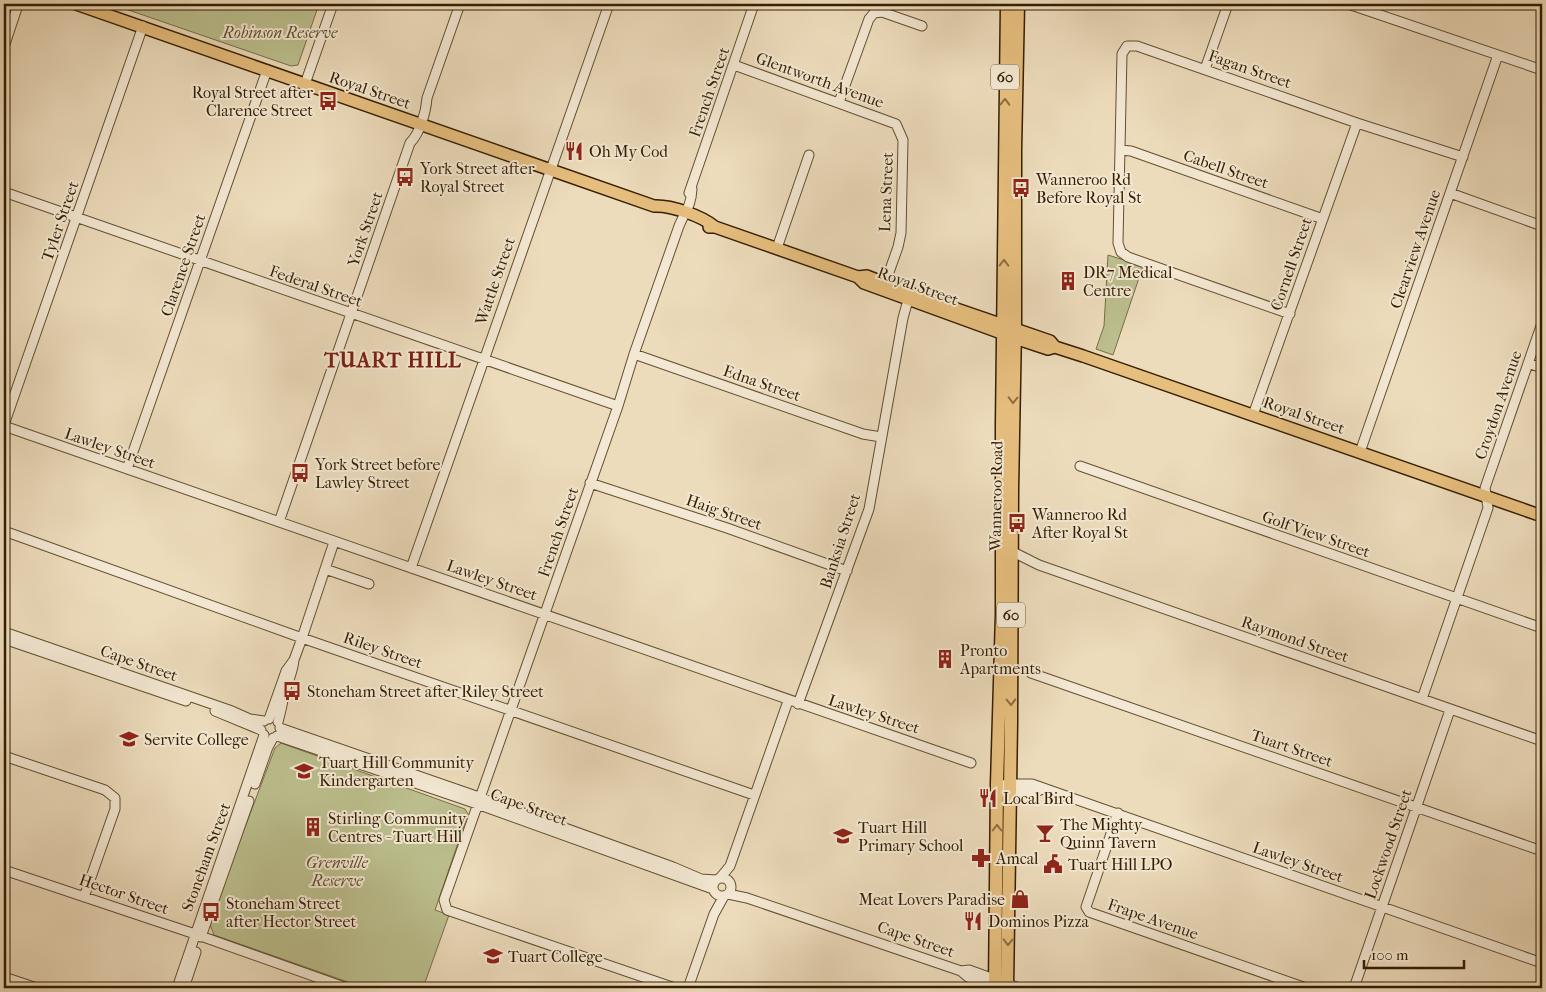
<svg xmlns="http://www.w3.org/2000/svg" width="1546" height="992" font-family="'IM FELL French Canon',serif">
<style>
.green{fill:#bcbf8e;stroke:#786e47}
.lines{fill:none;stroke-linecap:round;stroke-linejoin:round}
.minor-casing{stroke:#634e2f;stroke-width:11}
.major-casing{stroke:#351e00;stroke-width:14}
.highway-casing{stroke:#351e00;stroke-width:15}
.minor{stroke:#f3e8d3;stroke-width:9}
.major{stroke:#e6be7e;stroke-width:11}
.highway{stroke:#e6be7e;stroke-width:12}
.oneway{stroke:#8e6e3f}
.labels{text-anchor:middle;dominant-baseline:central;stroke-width:4;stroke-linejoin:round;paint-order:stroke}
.shield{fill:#f3e8d3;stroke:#6e5b3f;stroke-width:1}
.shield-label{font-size:15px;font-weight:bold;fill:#351e00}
.park-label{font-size:16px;font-style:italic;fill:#5e4e2b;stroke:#f3e8d3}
.street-label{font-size:16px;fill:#351e00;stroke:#f3e8d3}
.poi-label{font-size:16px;fill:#351e00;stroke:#f3e8d3;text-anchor:start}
.district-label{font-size:21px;font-weight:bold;letter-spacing:1px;fill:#7a1f14;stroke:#f3e8d3}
</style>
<rect width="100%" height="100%" fill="#eddcbc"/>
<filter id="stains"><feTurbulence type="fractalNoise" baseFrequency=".004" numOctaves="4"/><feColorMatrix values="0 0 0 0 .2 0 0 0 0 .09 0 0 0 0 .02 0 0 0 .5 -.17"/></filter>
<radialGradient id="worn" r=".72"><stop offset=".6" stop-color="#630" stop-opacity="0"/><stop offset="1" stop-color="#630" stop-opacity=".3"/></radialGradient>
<path class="green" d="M111,4H319L298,65L291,66Z
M1108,255L1143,266L1113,355L1096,349L1104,326Z
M281,743L465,809L468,814L435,910L449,915L423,988H365L214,935L209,922L275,748Z"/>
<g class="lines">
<g class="minor-casing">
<path id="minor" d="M744,4L753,7
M1348,4L1542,70
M4,47L17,8L20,4
M734,65L896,124L903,140L901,233L898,247L883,289
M1205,69L1228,4
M305,84L333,4
M839,102L869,19L874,13L882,12L922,26
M1120,150L1131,151L1323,219
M4,192L618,406
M689,193L754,4
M1450,193L1542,226
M777,248L809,155
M1290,314L1128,257L1121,252L1118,243L1122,54L1127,46H1137L1357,123L1463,157
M634,354L863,434L881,437
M1528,363L1542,368
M1253,415L1357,123
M4,425L143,26
M4,426L971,763
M1360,452L1498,55
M1080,466L1542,628
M127,469L267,70
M590,483L727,528L847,571
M279,522L410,143C420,133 426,112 427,98L460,4
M4,531L302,638L754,795
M1011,551L1039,565L1542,741
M411,568L609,4
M325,569L369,584
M4,632L232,711L250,719L264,721
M4,639L186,701
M1031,673L1542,851
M1422,699L1488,508L1485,488L1542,323
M798,704L869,509L903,318L910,293
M215,711L261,730
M269,719L286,671L294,660L302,638L334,542
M278,722C281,711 283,701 285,691C289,680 293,671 294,660
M280,728L479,797L673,867L701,879L716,880
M277,736L477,804L713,889
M4,756L105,790L115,798V809L84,897
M255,784L268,747L273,738
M1006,784H1032L1542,963
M997,792L1032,793L1043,789
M1118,813L1086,907L1089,912L1306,988
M4,870L195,934L347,988
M713 887a9 9 0 1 1 18 0a9 9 0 1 1-18 0Z
M720,878L730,866L788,701
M728,894L747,898L961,971L969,970L1019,988
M201,937L249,801
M961,971L968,977L997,988
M4,977L37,988
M177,988L264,735
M184,988L196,952
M675,988L447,910L444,900L618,406L634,354L679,226C685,211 691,207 692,189
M688,988L714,914L724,896
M1354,988L1450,710"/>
</g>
<g class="major-casing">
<path id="major" d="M76,4L654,206C671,205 702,216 715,227
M709,227H715L858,277L867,276L910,293L1050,341L1055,347
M858,277L864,283L1015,338L1048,349L1055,347L1083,356L1542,516"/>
</g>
<g class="highway-casing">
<path id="highway" d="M995,988L997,784L1002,614V425L1007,4
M1007,988L1011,723L1012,490L1015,328V150L1018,4"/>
</g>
<use href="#minor" class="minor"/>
<use href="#major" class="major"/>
<use href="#highway" class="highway"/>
</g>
<defs><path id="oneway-chevron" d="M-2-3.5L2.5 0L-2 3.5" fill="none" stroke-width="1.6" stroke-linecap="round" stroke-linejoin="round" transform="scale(1.25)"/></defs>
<g class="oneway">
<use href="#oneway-chevron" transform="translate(1005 102) rotate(-89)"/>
<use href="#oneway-chevron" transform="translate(1004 263) rotate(-89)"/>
<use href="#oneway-chevron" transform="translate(1013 400) rotate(91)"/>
<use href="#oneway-chevron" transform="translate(1011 702) rotate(89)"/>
<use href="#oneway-chevron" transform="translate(997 828) rotate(-90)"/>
<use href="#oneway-chevron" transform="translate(1008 942) rotate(91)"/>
</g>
<defs>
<g id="bus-bare" transform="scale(1.5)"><path d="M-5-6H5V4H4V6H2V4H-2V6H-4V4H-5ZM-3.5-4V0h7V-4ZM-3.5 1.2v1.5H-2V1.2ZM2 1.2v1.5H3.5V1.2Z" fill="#8f2418" stroke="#f3e8d3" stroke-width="2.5" paint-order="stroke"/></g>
<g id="restaurant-bare" transform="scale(1.5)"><path d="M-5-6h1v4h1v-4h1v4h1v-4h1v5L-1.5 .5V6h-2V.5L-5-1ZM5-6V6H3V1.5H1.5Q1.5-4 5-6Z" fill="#8f2418" stroke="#f3e8d3" stroke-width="2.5" paint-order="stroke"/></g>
<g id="building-bare" transform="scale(1.5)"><path d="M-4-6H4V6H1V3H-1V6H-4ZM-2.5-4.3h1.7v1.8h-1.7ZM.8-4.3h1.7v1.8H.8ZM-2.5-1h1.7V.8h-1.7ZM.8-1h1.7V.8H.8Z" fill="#8f2418" stroke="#f3e8d3" stroke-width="2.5" paint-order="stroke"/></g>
<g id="school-bare" transform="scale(1.5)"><path d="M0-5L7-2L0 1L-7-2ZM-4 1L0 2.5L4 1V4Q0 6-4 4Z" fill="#8f2418" stroke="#f3e8d3" stroke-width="2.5" paint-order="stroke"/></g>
<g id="bar-bare" transform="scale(1.5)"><path d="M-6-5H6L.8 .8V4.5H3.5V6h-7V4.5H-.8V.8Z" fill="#8f2418" stroke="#f3e8d3" stroke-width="2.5" paint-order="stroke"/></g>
<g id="pharmacy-bare" transform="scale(1.5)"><path d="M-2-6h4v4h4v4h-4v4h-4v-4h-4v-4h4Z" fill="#8f2418" stroke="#f3e8d3" stroke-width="2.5" paint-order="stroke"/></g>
<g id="civic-bare" transform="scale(1.5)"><path d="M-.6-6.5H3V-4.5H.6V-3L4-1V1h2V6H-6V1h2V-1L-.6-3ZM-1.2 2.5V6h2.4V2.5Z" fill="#8f2418" stroke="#f3e8d3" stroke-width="2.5" paint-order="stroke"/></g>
<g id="shop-bare" transform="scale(1.5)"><path d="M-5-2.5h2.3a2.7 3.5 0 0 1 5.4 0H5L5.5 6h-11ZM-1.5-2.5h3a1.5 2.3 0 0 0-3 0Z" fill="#8f2418" stroke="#f3e8d3" stroke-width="2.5" paint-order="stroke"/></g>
</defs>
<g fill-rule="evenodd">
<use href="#bus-bare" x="328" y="101"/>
<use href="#restaurant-bare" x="574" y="151"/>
<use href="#bus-bare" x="405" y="177"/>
<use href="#bus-bare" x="1021" y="188"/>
<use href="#building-bare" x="1068" y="281"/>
<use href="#bus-bare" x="300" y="473"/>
<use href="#bus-bare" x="1017" y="523"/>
<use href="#building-bare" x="945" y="659"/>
<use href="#bus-bare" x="292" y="691"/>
<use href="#school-bare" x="129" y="739"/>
<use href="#school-bare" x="304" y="771"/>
<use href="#restaurant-bare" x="988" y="798"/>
<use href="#building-bare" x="313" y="827"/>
<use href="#bar-bare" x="1045" y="833"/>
<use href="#school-bare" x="843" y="836"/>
<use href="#pharmacy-bare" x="981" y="858"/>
<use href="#civic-bare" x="1053" y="864"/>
<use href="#shop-bare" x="1020" y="899"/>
<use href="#bus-bare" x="211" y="912"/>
<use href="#restaurant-bare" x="973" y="921"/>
<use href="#school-bare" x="493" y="956"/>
</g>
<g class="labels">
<g class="shield">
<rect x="991" y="64.5" width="28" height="25" rx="4"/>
<rect x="997" y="602.5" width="28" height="25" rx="4"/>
</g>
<g class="shield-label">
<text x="1005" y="77">60</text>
<text x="1011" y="615">60</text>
</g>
<g class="park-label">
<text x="280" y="32">Robinson Reserve</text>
<text x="337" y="862">Grenville<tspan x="337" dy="18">Reserve</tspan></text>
</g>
<g class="street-label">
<text transform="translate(1250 69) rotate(19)">Fagan Street</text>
<text transform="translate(820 80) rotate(20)">Glentworth Avenue</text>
<text transform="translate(370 90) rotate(19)">Royal Street</text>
<text transform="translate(709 92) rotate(-71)">French Street</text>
<text transform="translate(1226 169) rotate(19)">Cabell Street</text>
<text transform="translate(886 192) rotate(-88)">Lena Street</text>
<text transform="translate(60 221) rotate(-71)">Tyler Street</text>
<text transform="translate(365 229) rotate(-71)">York Street</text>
<text transform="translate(1415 249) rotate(-71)">Clearview Avenue</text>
<text transform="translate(1291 264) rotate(-71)">Cornell Street</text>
<text transform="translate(183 265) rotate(-71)">Clarence Street</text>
<text transform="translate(495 281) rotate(-71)">Wattle Street</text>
<text transform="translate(316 286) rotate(19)">Federal Street</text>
<text transform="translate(918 286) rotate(20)">Royal Street</text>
<text transform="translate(762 383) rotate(19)">Edna Street</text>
<text transform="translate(1498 405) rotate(-71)">Croydon Avenue</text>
<text transform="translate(1304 415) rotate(19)">Royal Street</text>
<text transform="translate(110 448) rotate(19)">Lawley Street</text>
<text transform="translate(996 496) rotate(-89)">Wanneroo Road</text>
<text transform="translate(724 512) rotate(19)">Haig Street</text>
<text transform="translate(558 532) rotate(-71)">French Street</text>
<text transform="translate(1316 534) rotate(19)">Golf View Street</text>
<text transform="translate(840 541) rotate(-72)">Banksia Street</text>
<text transform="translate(492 580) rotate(19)">Lawley Street</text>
<text transform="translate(1295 639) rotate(19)">Raymond Street</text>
<text transform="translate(383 650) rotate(19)">Riley Street</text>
<text transform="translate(139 663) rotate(19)">Cape Street</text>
<text transform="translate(874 714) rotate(18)">Lawley Street</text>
<text transform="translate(1292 748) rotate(19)">Tuart Street</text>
<text transform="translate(529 807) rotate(20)">Cape Street</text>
<text transform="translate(1388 844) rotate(-71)">Lockwood Street</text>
<text transform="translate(206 857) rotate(-70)">Stoneham Street</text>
<text transform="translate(1298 862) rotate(19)">Lawley Street</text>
<text transform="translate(124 894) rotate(19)">Hector Street</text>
<text transform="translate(1153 919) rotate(19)">Frape Avenue</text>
<text transform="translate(916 939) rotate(19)">Cape Street</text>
</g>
<g class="poi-label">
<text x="313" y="92" text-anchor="end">Royal Street after<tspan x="313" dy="18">Clarence Street</tspan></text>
<text x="589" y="151">Oh My Cod</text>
<text x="420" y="168">York Street after<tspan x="420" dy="18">Royal Street</tspan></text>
<text x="1036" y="179">Wanneroo Rd<tspan x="1036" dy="18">Before Royal St</tspan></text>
<text x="1083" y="272">DR7 Medical<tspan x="1083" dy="18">Centre</tspan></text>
<text x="315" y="464">York Street before<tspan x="315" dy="18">Lawley Street</tspan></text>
<text x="1032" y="514">Wanneroo Rd<tspan x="1032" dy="18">After Royal St</tspan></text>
<text x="960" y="650">Pronto<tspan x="960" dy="18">Apartments</tspan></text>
<text x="307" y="691">Stoneham Street after Riley Street</text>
<text x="144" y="739">Servite College</text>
<text x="319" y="762">Tuart Hill Community<tspan x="319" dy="18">Kindergarten</tspan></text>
<text x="1003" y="798">Local Bird</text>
<text x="328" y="818">Stirling Community<tspan x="328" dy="18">Centres - Tuart Hill</tspan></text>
<text x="1060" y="824">The Mighty<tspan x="1060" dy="18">Quinn Tavern</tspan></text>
<text x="858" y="827">Tuart Hill<tspan x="858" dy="18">Primary School</tspan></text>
<text x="996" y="858">Amcal</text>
<text x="1068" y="864">Tuart Hill LPO</text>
<text x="1005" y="899" text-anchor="end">Meat Lovers Paradise</text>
<text x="226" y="903">Stoneham Street<tspan x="226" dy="18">after Hector Street</tspan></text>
<text x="988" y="921">Dominos Pizza</text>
<text x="508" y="956">Tuart College</text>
</g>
<g class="district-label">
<text x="393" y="360">TUART HILL</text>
</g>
</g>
<rect width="1546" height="992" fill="none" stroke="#eddcbc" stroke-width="20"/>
<rect x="5" y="5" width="1536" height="982" fill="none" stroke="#351e00" stroke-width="2.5"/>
<rect x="10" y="10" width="1526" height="972" fill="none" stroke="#351e00"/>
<path d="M1364 960v8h100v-8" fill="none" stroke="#351e00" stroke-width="2.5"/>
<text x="1371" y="960" font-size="15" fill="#351e00" stroke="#f3e8d3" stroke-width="4" paint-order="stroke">100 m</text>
<rect width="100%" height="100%" filter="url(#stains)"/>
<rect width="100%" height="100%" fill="url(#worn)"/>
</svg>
